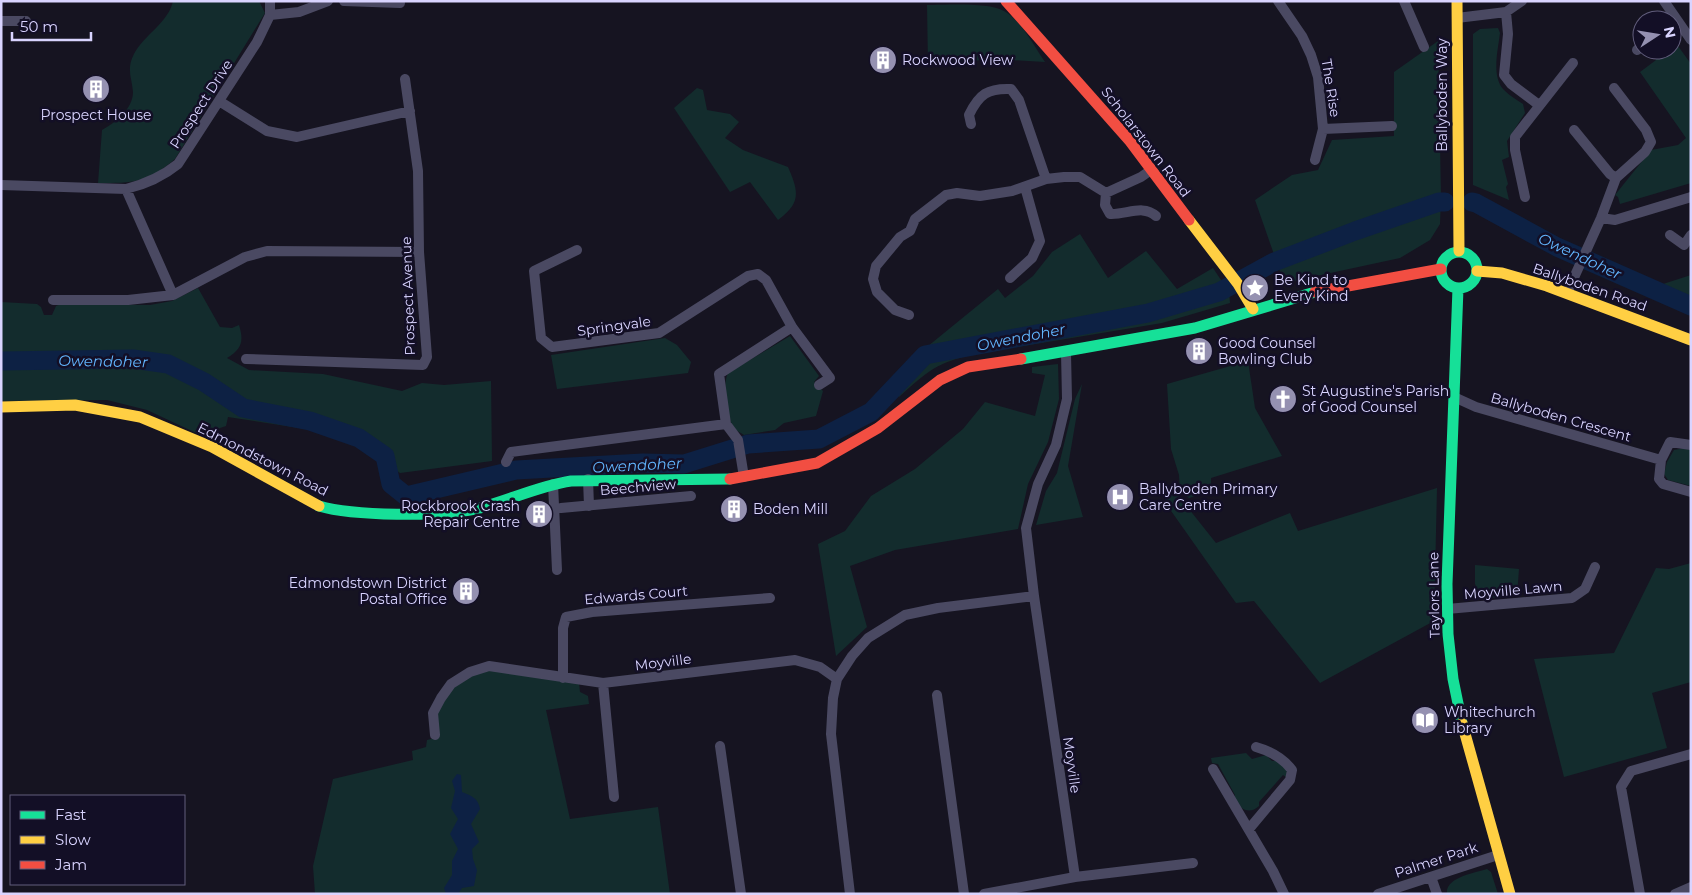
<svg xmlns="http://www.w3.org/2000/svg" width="1692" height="895" font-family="Montserrat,sans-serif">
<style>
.green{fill:#132c2d}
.water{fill:#0d2144}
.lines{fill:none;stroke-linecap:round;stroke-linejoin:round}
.river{stroke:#0d2144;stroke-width:19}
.street{stroke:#4a4962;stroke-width:10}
.fast{stroke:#16e098;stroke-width:11}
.slow{stroke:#ffcf43;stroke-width:11}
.jam{stroke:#f24e42;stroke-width:11}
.labels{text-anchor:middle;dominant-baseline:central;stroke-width:5;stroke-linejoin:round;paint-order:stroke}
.poi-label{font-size:14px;fill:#d9d4ff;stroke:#130f26;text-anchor:start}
.street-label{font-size:14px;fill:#d9d4ff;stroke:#130f26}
.water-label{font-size:15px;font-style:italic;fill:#62b6ff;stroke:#130f26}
</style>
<rect width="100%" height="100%" fill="#161421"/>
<path class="green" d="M173,1H259L265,13L175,159C147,183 134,183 98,183L102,130C115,123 133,109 133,92C132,78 126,69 134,54C143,36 169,22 173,1Z
M927,5C946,5 989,2 1004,11C1021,20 1034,46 1045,62L993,59L928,65Z
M1498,28L1500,33C1498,50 1491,77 1504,90C1510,96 1517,100 1523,104L1525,113L1507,141L1509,157L1502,160L1508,184L1506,187L1509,200L1473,185V34L1480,29Z
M1673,39L1691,64V183L1620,204L1618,197L1615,195L1651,150L1678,145L1686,138L1640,72L1656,60L1655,52L1658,50H1672Z
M1438,41L1441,197L1440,224L1430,240L1400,258L1284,283L1255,200L1292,175L1318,170L1332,140L1394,136V72Z
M697,88L703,90L707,110L730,114L739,122L725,138L743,150L788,167C799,192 801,203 778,220L750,182L730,192L674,108Z
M1080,234L1108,278L1146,251L1177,289L1213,268L1229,292L1230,303L1162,323L975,354C936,363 929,370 899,397L889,384L922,351L998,289L1005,298L1033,276L1052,252Z
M1691,275V297L1663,284Z
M198,288L220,327L232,328L239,325C244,341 242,349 227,358L249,370L323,374L402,391L422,383L444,385L491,381L492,461L400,473L367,450L318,431L228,417L226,426L220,428L207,438L147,410L107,400L1,401V302L37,304L41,307L44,315H52L56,306L61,304L150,305L172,301Z
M790,336L819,376L814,382L823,391L816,416L784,423L775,430L744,435C741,433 735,430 734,428C726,416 722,385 728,373Z
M665,338L677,345L691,362L688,373L557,389L551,355Z
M1248,361L1255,408L1282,456L1211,478V491L1189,498L1180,491L1179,475L1171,449L1167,384Z
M1058,364L1059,399L1048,442L1028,484L1018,529L895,550L850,566L867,627L836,656L818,544L845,531L871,496L915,469L963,429L985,402L1035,416L1045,375L1032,373V367Z
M1082,384L1068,466L1083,517L1036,525L1046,491L1057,473L1075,399Z
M1685,448L1691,450V486L1668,480L1664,474L1667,462L1674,450Z
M1159,486L1173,489L1216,543L1290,513L1298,531L1437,488L1434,621L1320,683L1254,601L1236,603L1169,508Z
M1691,563V682L1652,693L1667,748L1564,777L1534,659L1614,653L1656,568L1669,569Z
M1475,565L1519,569L1517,596L1491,598L1480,595L1475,584Z
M491,669L579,683L580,692L588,696L589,704L546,710L570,819L658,807L670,894H315L313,866L333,779L413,760L412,751L426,747L427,740L439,737L434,721L439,707L454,685L472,674Z
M1246,753L1252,759L1266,755L1272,761H1280L1287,771L1286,777L1283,775L1259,802V806C1249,815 1241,809 1233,800L1235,795L1218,764L1212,763L1211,758Z
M1487,869L1491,872L1498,894H1447C1445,877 1475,873 1487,869Z"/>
<path class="water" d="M457,774L461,775L462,792C472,796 478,798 480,809L471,824L479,842L472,849L473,859L477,870L474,886L462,888L458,894H446L444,888L452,875V861L458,849L450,834L458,819L451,808L455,791L452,781Z"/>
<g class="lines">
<path class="river" d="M1472,202L1476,203L1557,247L1691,306
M1,361L133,359L168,364L204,382L243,408L310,421L359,438L385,456L391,484L406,496L516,470L643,463L684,464L748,444L819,439L871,412L925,355L1148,313L1219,292L1274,262L1355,231L1439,202H1445"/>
<path class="street" d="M344,1L400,3
M1278,1L1302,36L1311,55L1318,77L1323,129L1315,160
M1404,1L1424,47
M1664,1L1691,40
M1506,12L1508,34L1504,75L1511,84L1539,105
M270,15L299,12L328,1
M1457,18L1506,12L1522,1
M1,21H26
M1637,50L1642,46
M219,101L267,131L297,137L410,111
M971,124L969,115C979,94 988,88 1011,89L1019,100L1046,179
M1323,129L1392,126
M1574,130L1610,174L1616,178
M1,185L126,189C146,184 162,177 178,164L257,42L270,15V1
M126,189L173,295
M1106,193L1105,205L1110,214C1126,215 1143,204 1156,216
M1525,197L1515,150V137L1573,63
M1601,218L1615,220L1691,197
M1670,235L1684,245L1691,235
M577,250L534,271L541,338L552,347L659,333L748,276L758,274L766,280L792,327L830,378L819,385
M1010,278L1032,258L1040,241L1025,187
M1567,293L1601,218L1616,178L1645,152L1651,142L1646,130L1614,88
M53,300H128L173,295L245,257L267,251L419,252
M909,315L895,310L877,292L873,279L876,266L900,237L910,231L915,219L946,195L957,193L980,196L1012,191L1046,179L1064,177H1080L1106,193L1141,177L1151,170
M1066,353L1067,399L1056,445L1038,484L1026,528L1034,596L1075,877
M246,359L423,365L427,357L419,252L418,171L405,79
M1454,397L1476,407L1661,460L1670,442L1691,445
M1661,460L1659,479L1663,484L1691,492
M506,462L511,452L726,424
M744,477L738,440L726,424L719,374L792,327
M588,479L589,506
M553,484L557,570
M561,508L691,496
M1447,609L1572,598L1585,589L1595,567
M563,678V628L566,617L592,612L770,598
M937,695L964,894
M435,735L433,713L441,698L451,684L470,672L489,666L603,683
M720,746L741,894
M1213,769L1273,871L1284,894
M614,797L603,683L795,660L820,667L837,679
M1249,829L1290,780L1292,770C1283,758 1270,751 1256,747
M1431,877L1437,894
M850,894L831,734L833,698L837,679L852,656L868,638L905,615L938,608L1034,596
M984,894L1075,877L1193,863
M1378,894L1498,855
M1640,894L1621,787L1631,771L1691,754
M1675,894L1691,887"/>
<path class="fast" d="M1441 270a18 18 0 1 1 36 0a18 18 0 1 1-36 0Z
M1458,288L1447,584L1448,634L1453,679L1462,723
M1021,359L1195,328L1315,292
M319,506C353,516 440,517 476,509C508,501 538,486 571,481L730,479"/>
<path class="slow" d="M1457,1L1459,251
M1189,220L1238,284L1253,309
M1477,271L1502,273L1547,286L1691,340
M1,407L75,405L140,417L212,447L319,506
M1462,723L1510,894"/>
<path class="jam" d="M1006,1L1129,140L1189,220
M1315,292L1441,269
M730,479L817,463L878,428L940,380L968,367L1021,359"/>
</g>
<defs>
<g id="building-disc" transform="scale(1.4375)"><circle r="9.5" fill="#9591b1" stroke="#130f26"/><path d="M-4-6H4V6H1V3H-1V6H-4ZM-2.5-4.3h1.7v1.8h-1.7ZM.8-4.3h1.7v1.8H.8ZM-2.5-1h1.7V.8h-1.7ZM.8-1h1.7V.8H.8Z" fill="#fff"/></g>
<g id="sight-disc" transform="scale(1.4375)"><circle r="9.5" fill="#9591b1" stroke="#130f26"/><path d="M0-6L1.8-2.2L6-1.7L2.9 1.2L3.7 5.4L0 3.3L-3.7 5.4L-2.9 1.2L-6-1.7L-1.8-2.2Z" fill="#fff"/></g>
<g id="church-disc" transform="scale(1.4375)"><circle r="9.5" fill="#9591b1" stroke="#130f26"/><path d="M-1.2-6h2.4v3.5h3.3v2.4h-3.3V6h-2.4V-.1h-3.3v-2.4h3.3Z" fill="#fff"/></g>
<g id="hospital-disc" transform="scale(1.4375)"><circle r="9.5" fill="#9591b1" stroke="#130f26"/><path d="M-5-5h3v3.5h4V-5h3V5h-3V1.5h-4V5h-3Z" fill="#fff"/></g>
<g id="library-disc" transform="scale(1.4375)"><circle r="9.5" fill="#9591b1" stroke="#130f26"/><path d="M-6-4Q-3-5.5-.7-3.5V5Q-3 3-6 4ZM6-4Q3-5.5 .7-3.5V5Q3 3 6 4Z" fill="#fff"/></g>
</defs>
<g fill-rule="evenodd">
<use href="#building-disc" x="883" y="60"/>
<use href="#building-disc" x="96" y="89"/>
<use href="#sight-disc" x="1255" y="288"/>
<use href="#building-disc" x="1199" y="351"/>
<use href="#church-disc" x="1283" y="399"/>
<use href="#hospital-disc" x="1120" y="497"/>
<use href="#building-disc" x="734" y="509"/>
<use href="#building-disc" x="539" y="514"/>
<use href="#building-disc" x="466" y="591"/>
<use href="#library-disc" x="1425" y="720"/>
</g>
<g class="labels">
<g class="poi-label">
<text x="902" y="60">Rockwood View</text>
<text x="96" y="115" text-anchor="middle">Prospect House</text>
<text x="1274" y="280">Be Kind to<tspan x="1274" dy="16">Every Kind</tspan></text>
<text x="1218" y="343">Good Counsel<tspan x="1218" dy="16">Bowling Club</tspan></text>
<text x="1302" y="391">St Augustine's Parish<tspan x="1302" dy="16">of Good Counsel</tspan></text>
<text x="1139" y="489">Ballyboden Primary<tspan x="1139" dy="16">Care Centre</tspan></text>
<text x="520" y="506" text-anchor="end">Rockbrook Crash<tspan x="520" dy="16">Repair Centre</tspan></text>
<text x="753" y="509">Boden Mill</text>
<text x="447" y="583" text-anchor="end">Edmondstown District<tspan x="447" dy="16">Postal Office</tspan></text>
<text x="1444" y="712">Whitechurch<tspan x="1444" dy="16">Library</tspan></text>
</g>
<g class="street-label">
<text transform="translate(1331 88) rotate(81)">The Rise</text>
<text transform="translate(1442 95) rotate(-90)">Ballyboden Way</text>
<text transform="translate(201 104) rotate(-57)">Prospect Drive</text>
<text transform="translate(1146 142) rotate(52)">Scholarstown Road</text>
<text transform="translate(1590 287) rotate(19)">Ballyboden Road</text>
<text transform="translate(408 296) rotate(-92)">Prospect Avenue</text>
<text transform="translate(614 326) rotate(-8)">Springvale</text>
<text transform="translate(1561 417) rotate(16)">Ballyboden Crescent</text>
<text transform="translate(263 459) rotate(27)">Edmondstown Road</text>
<text transform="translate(638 487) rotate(-5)">Beechview</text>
<text transform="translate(1513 590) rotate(-5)">Moyville Lawn</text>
<text transform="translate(636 595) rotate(-5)">Edwards Court</text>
<text transform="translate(1434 595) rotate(-91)">Taylors Lane</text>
<text transform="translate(663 662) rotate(-7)">Moyville</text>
<text transform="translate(1072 765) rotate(82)">Moyville</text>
<text transform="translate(1436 860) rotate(-18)">Palmer Park</text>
</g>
<g class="water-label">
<text transform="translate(1580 256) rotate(25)">Owendoher</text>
<text transform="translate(1021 337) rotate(-11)">Owendoher</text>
<text transform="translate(103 361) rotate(1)">Owendoher</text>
<text transform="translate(637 465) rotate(-3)">Owendoher</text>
</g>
</g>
<rect width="1692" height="895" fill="none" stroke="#d9d4ff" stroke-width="5"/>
<rect x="10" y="795" width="175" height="90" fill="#130f26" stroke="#625e7d"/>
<rect x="20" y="811" width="25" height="8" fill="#16e098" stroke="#625e7d"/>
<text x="55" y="820" font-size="15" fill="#d9d4ff">Fast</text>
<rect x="20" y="836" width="25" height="8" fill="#ffcf43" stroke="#625e7d"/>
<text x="55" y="845" font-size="15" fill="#d9d4ff">Slow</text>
<rect x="20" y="861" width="25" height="8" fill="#f24e42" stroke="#625e7d"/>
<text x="55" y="870" font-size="15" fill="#d9d4ff">Jam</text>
<g transform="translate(1657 35) rotate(78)"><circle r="24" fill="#130f26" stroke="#625e7d"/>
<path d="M0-4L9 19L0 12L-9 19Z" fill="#9591b1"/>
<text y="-8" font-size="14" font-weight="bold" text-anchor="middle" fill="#d9d4ff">N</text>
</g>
<path d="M12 32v8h79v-8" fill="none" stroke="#d9d4ff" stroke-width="2.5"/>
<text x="20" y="32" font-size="15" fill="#d9d4ff" stroke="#130f26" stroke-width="4" paint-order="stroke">50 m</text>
</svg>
